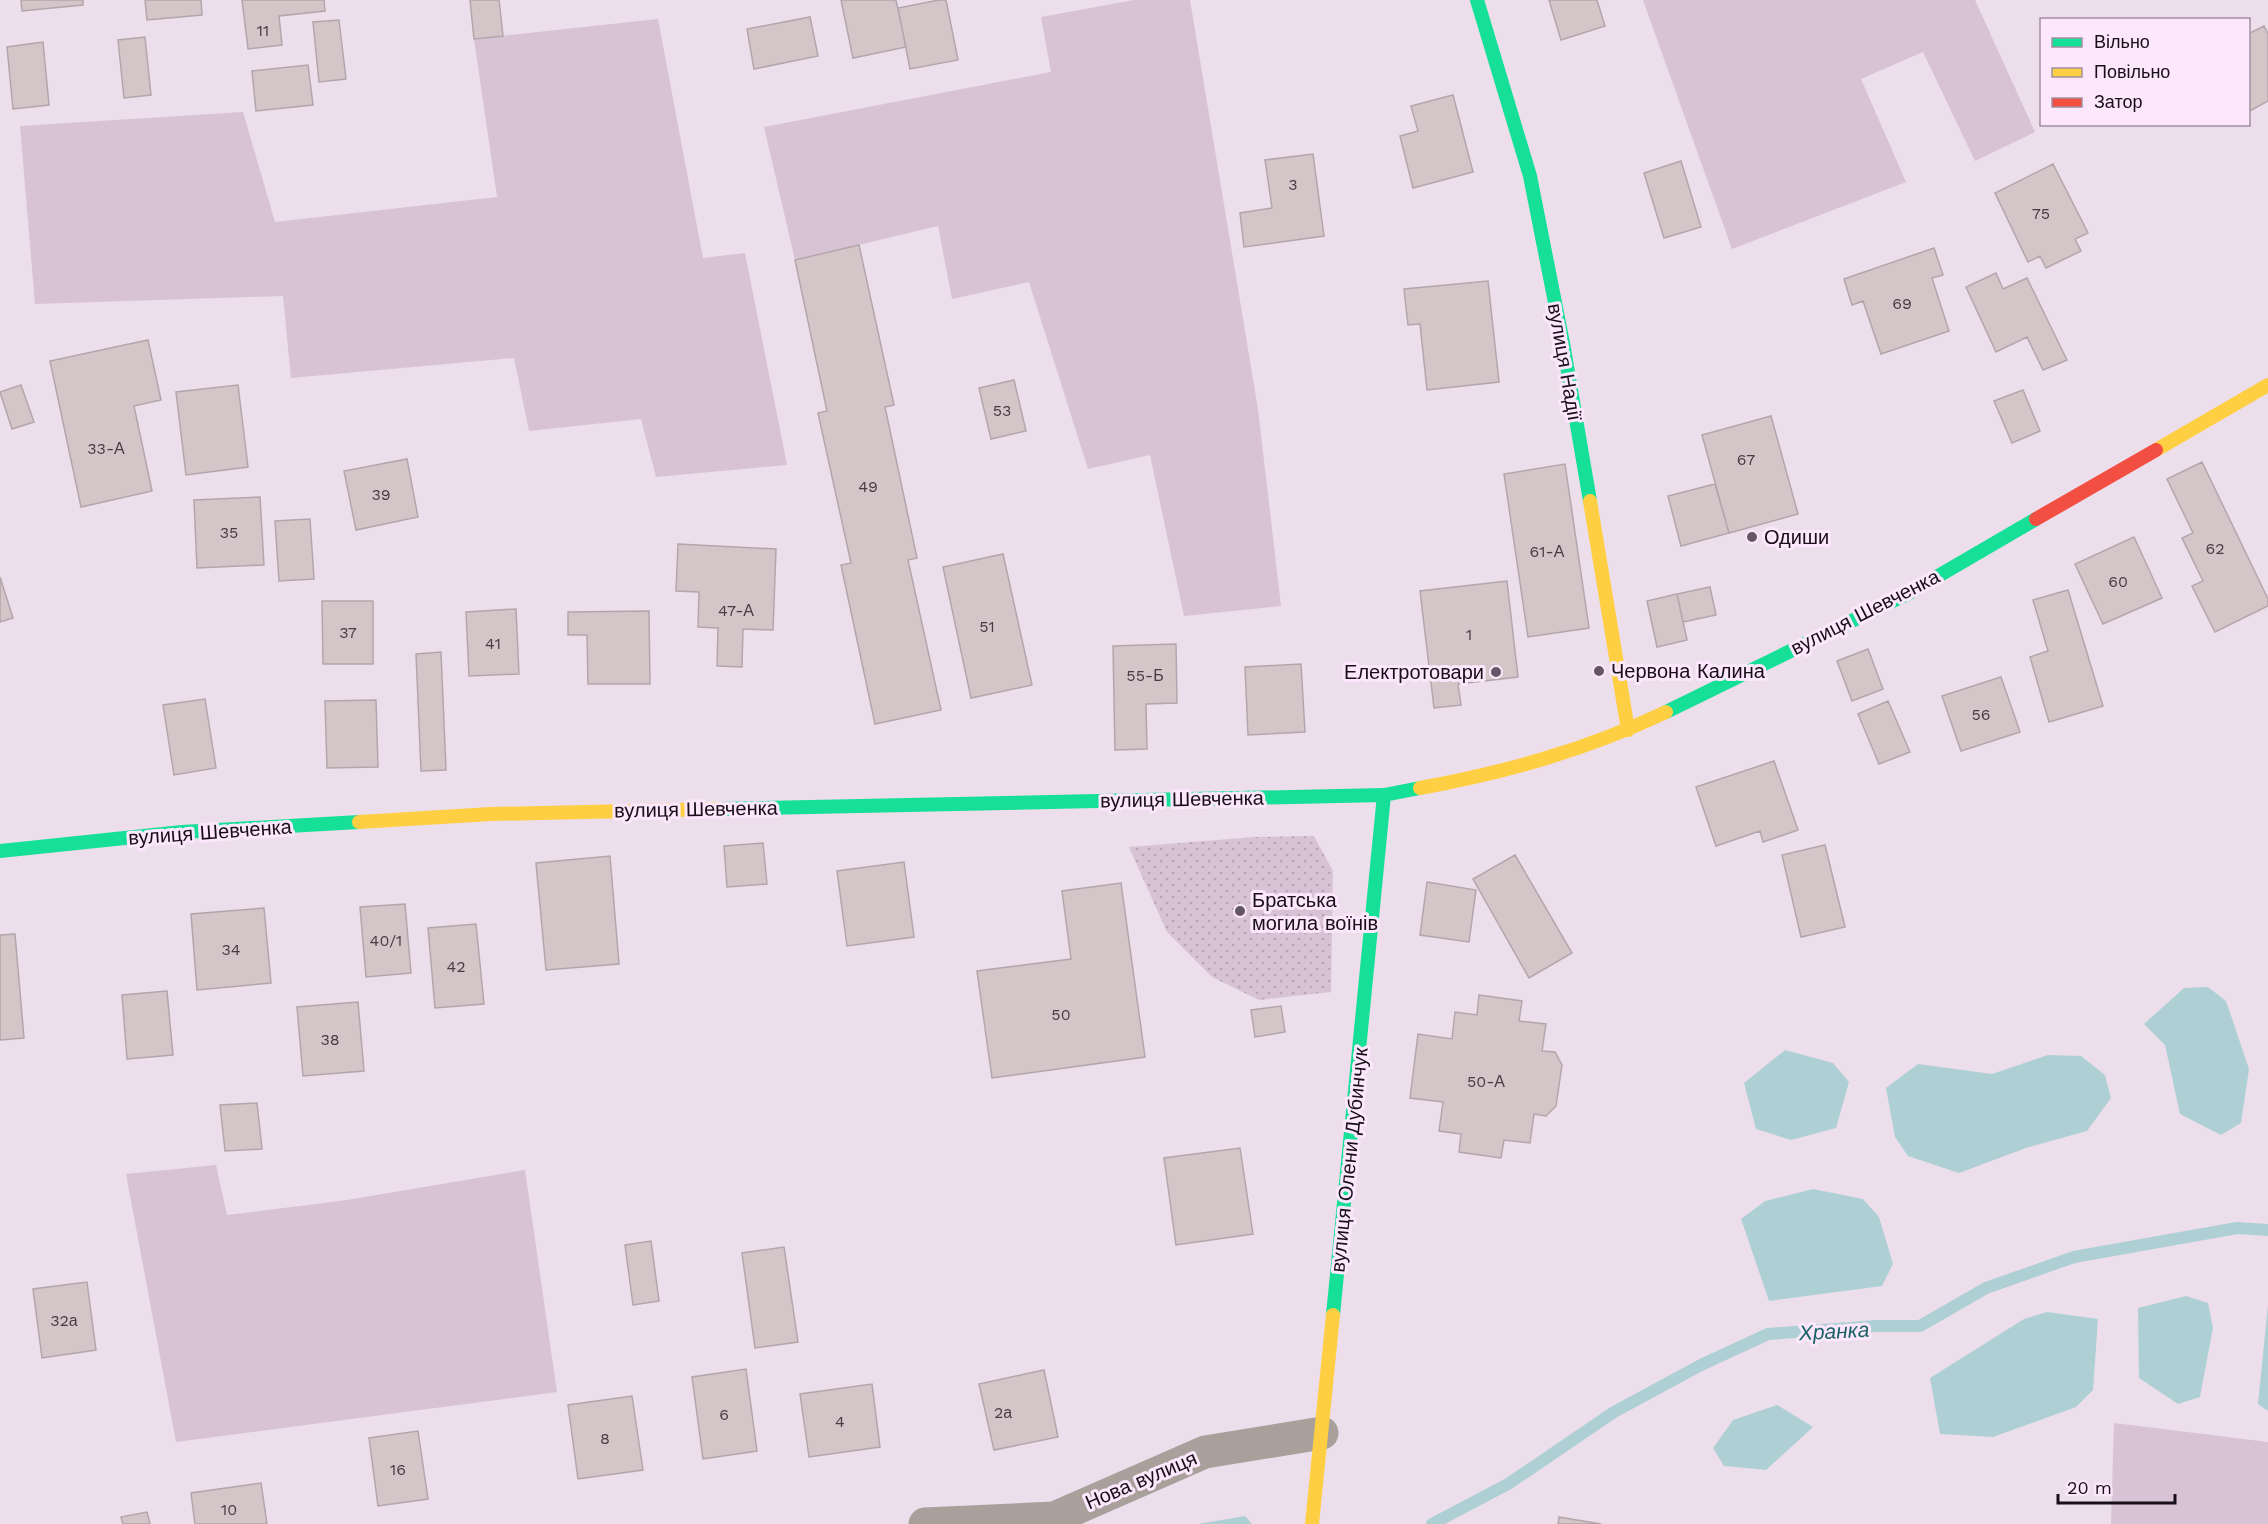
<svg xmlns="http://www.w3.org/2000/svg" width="2268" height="1524" font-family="'Work Sans',sans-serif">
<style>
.park{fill:url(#park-dots)}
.garden{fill:#d7c2d6}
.water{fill:#aed0d5}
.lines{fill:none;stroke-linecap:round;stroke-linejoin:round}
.stream{stroke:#aed0d5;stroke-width:12}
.building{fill:#d4c5c9;stroke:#b3a6ab;stroke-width:1.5}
.street{stroke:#a9a09c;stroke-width:33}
.fast{stroke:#16e098;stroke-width:14}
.slow{stroke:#ffcf43;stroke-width:14}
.jam{stroke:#f24e42;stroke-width:14}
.poi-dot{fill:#625762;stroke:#fce7fc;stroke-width:2}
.labels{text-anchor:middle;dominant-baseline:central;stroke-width:6;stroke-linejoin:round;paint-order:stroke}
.number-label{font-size:16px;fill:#473c44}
.street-label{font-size:20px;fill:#180f18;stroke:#fce7fc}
.poi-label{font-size:20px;fill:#180f18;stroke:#fce7fc;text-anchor:start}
.water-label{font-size:21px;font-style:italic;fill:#196265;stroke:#fce7fc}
</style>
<defs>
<pattern id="park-dots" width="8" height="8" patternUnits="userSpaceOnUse" patternTransform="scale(1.5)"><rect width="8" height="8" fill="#d7c2d6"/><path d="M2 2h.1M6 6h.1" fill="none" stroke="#b8a6b7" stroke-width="1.8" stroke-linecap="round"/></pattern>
</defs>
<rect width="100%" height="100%" fill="#ecdeeb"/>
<path class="park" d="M1314,836L1333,871L1331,992L1259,1000L1212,977L1167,932L1129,847L1255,837Z"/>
<path class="garden" d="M1134,0H1190L1258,409L1281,606L1184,616L1150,455L1088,469L1029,282L952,299L938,226L795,260L764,127L1051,72L1041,17Z
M1643,0H1975L2035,132L1975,161L1923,52L1861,79L1906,182L1732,249Z
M658,19L703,258L745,253L787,465L656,477L641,419L529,431L514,358L291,378L283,296L35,304L20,126L243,112L275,222L497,197L474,39Z
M216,1165L227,1215L347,1200L525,1170L557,1392L176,1442L126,1174Z
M2114,1423L2268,1442V1524H2111Z"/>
<path class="water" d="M2208,987L2226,1001L2249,1069L2241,1123L2221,1135L2180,1114L2165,1045L2144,1024L2184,988Z
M1785,1050L1833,1063L1849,1082L1836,1128L1791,1140L1756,1129L1744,1083Z
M2048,1055L2081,1056L2105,1075L2111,1098L2087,1131L2026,1148L1959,1173L1908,1156L1895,1137L1886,1088L1918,1064L1992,1074Z
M1813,1189L1863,1199L1879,1217L1893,1264L1882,1286L1769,1301L1741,1219L1765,1201Z
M2186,1296L2208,1303L2213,1328L2200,1397L2178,1404L2139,1378L2138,1308Z
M2268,1305V1411L2258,1404Z
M2047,1312L2098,1319L2093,1390L2076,1407L1993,1437L1940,1434L1930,1378L2024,1319Z
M1777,1405L1813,1427L1766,1470L1724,1466L1713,1448L1733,1420Z
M1245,1516L1252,1524H1198Z"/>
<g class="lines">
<path class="stream" d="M1432,1524L1508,1484L1614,1412L1701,1365L1768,1334L1876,1326H1920L1986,1288L2074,1257L2237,1228L2268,1230"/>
</g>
<path class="building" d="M21,0H83V5L22,11Z
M145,0H201L202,15L147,20Z
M242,0H324L325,11L279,16L282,45L248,49Z
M470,0H499L503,36L474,39Z
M841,0H896L906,47L853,58Z
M939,0H946L958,60L910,69L898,8Z
M1549,0H1597L1605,26L1561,40Z
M810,17L818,56L754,69L747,29Z
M339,20L346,79L319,82L313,22Z
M2264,26L2268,34V101L2248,112V34Z
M145,37L151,95L124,98L118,40Z
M43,42L49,105L13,109L7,47Z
M308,65L313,105L256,111L252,71Z
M1453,95L1473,172L1413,188L1400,136L1418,131L1411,106Z
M1313,154L1324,236L1244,247L1240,213L1272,208L1265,160Z
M1681,161L1701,227L1664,238L1644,173Z
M2053,164L2088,233L2075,239L2081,251L2046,268L2040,256L2028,262L1995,193Z
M859,245L894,405L885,407L917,558L908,560L941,710L875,724L841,565L851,563L818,413L827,411L795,260Z
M1934,248L1943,275L1932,278L1949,331L1881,354L1863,301L1852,305L1844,279Z
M1996,273L2003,289L2027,278L2067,360L2043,370L2027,337L1996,352L1966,287Z
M1488,281L1499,382L1427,390L1420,324L1408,325L1404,289Z
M148,340L161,400L134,406L152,491L81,507L50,361Z
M1014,380L1026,431L991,439L979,388Z
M21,385L34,422L12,429L0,392Z
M238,385L248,467L186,475L176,392Z
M2023,390L2040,431L2012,443L1994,401Z
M1771,416L1798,514L1729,533L1702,435Z
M407,459L418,517L356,530L344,471Z
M2202,462L2268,599V606L2215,632L2192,586L2203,581L2182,538L2193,533L2167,479Z
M1565,464L1589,628L1528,637L1504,474Z
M1715,484L1729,533L1681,546L1668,496Z
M260,497L264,565L197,568L194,500Z
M310,519L314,579L279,581L275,521Z
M2134,537L2162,598L2103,624L2075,564Z
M678,544L776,549L773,630L743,629L742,667L717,666L718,628L698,627L699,592L676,591Z
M1003,554L1032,685L971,698L943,567Z
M0,577L13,618L0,622Z
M1507,581L1518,677L1458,684L1461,705L1434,708L1420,591Z
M1710,587L1716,615L1683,622L1677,594Z
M2068,590L2103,706L2049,722L2030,657L2048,651L2033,600Z
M1677,594L1687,640L1657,647L1647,601Z
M322,601H373V664H323Z
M516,609L519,674L469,676L466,612Z
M649,611L650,684H588L587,635H568V612Z
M1176,644L1177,703L1146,704L1147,749L1115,750L1113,646Z
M1868,649L1883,689L1852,701L1837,661Z
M441,652L446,770L421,771L416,654Z
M1301,664L1305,732L1248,735L1245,667Z
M2001,677L2020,732L1961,751L1942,696Z
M205,699L216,768L174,775L163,705Z
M376,700L378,767L327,768L325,701Z
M1888,701L1910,752L1879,764L1858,714Z
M1774,761L1798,830L1763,842L1760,831L1716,846L1696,787Z
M763,843L767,884L727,887L724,846Z
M1825,845L1845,927L1801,937L1782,855Z
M1515,855L1572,953L1529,978L1473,879Z
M610,856L619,964L546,970L536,863Z
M904,862L914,937L847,946L837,871Z
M1427,882L1476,890L1469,942L1420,935Z
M1121,883L1145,1057L992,1078L977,971L1071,959L1062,891Z
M405,904L411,973L366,977L360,907Z
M264,908L271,983L197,990L191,914Z
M476,924L484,1004L435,1008L428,928Z
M15,934L24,1038L0,1040V935Z
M167,991L173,1055L127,1059L122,995Z
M1479,995L1522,1001L1519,1021L1546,1024L1542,1051L1555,1052L1562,1065L1556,1106L1546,1116L1534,1114L1530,1143L1504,1140L1501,1158L1459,1152L1461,1134L1439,1131L1443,1102L1410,1098L1418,1034L1452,1039L1455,1012L1477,1015Z
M358,1002L364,1071L303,1076L297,1007Z
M1281,1006L1285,1032L1255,1037L1251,1010Z
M257,1103L262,1149L225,1151L220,1105Z
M1240,1148L1253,1234L1176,1245L1164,1158Z
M651,1241L659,1301L633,1305L625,1245Z
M784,1247L798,1342L755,1348L742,1253Z
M87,1282L96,1350L42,1358L33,1289Z
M746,1369L757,1451L703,1459L692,1377Z
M1044,1370L1058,1437L994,1450L979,1384Z
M872,1384L880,1447L809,1457L800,1394Z
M632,1396L643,1470L578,1479L568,1405Z
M418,1431L428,1499L378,1506L369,1438Z
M261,1483L267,1524H195L191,1493Z
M147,1512L150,1524H123L121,1517Z
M1559,1517L1601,1524H1558Z"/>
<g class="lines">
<path class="street" d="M925,1524L1054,1518L1205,1452L1322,1433"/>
<path class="fast" d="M1477,0L1530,176L1563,343L1590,501
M1666,712L1909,593L2036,519
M720,809L1384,795L1420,788
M0,851L182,832L359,822
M1333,1315L1384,795"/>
<path class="slow" d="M2156,450L2268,385
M1590,501L1628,730
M1420,788C1507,772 1586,750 1666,712
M359,822L491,814L720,809
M1312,1524L1333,1315"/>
<path class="jam" d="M2036,519L2156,450"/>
</g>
<g class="poi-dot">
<circle cx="1752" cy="537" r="6"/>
<circle cx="1599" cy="671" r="6"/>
<circle cx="1496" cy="672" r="6"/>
<circle cx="1240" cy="911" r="6"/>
</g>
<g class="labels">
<g class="number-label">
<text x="263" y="30">11</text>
<text x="1293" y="184">3</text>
<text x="2041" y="213">75</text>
<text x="1902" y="303">69</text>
<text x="1002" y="410">53</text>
<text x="106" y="448">33-А</text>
<text x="1746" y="459">67</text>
<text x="868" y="486">49</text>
<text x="381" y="494">39</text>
<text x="229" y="532">35</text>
<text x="2215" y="548">62</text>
<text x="1547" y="551">61-А</text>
<text x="2118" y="581">60</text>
<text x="736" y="610">47-А</text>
<text x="987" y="626">51</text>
<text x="348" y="632">37</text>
<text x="1469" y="634">1</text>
<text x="493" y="643">41</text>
<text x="1145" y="675">55-Б</text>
<text x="1981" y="714">56</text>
<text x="386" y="940">40/1</text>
<text x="231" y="949">34</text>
<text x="456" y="966">42</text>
<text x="1061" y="1014">50</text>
<text x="330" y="1039">38</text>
<text x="1486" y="1081">50-А</text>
<text x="64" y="1320">32а</text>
<text x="1003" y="1412">2а</text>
<text x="724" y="1414">6</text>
<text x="840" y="1421">4</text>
<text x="605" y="1438">8</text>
<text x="398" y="1469">16</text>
<text x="229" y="1509">10</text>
</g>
<g class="street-label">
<text transform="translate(1565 362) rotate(80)">вулиця Надії</text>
<text transform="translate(1865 612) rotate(-27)">вулиця Шевченка</text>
<text transform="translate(1182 799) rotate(-1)">вулиця Шевченка</text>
<text transform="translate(696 809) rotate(-1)">вулиця Шевченка</text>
<text transform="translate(210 832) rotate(-4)">вулиця Шевченка</text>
<text transform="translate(1349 1160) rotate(-84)">вулиця Олени Дубинчук</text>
<text transform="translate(1141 1480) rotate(-23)">Нова вулиця</text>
</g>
<g class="poi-label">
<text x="1764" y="537">Одиши</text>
<text x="1611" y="671">Червона Калина</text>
<text x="1484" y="672" text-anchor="end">Електротовари</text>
<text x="1252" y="900">Братська<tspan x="1252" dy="23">могила воїнів</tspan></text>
</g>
<g class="water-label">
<text transform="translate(1834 1331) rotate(-3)">Хранка</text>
</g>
</g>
<rect x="2040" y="18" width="210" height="108" fill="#fce7fc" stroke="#a191a1" stroke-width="1.5"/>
<rect x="2052" y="38" width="30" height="9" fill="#16e098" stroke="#a191a1" stroke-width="1.5"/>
<text x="2094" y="48" font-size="18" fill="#180f18">Вільно</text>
<rect x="2052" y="68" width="30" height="9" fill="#ffcf43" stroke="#a191a1" stroke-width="1.5"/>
<text x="2094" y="78" font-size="18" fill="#180f18">Повільно</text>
<rect x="2052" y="98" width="30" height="9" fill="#f24e42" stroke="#a191a1" stroke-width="1.5"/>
<text x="2094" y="108" font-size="18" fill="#180f18">Затор</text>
<path d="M2058 1494v9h117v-9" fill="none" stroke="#180f18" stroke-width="3"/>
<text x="2067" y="1494" font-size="18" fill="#180f18" stroke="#fce7fc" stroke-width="4.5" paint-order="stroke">20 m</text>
</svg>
